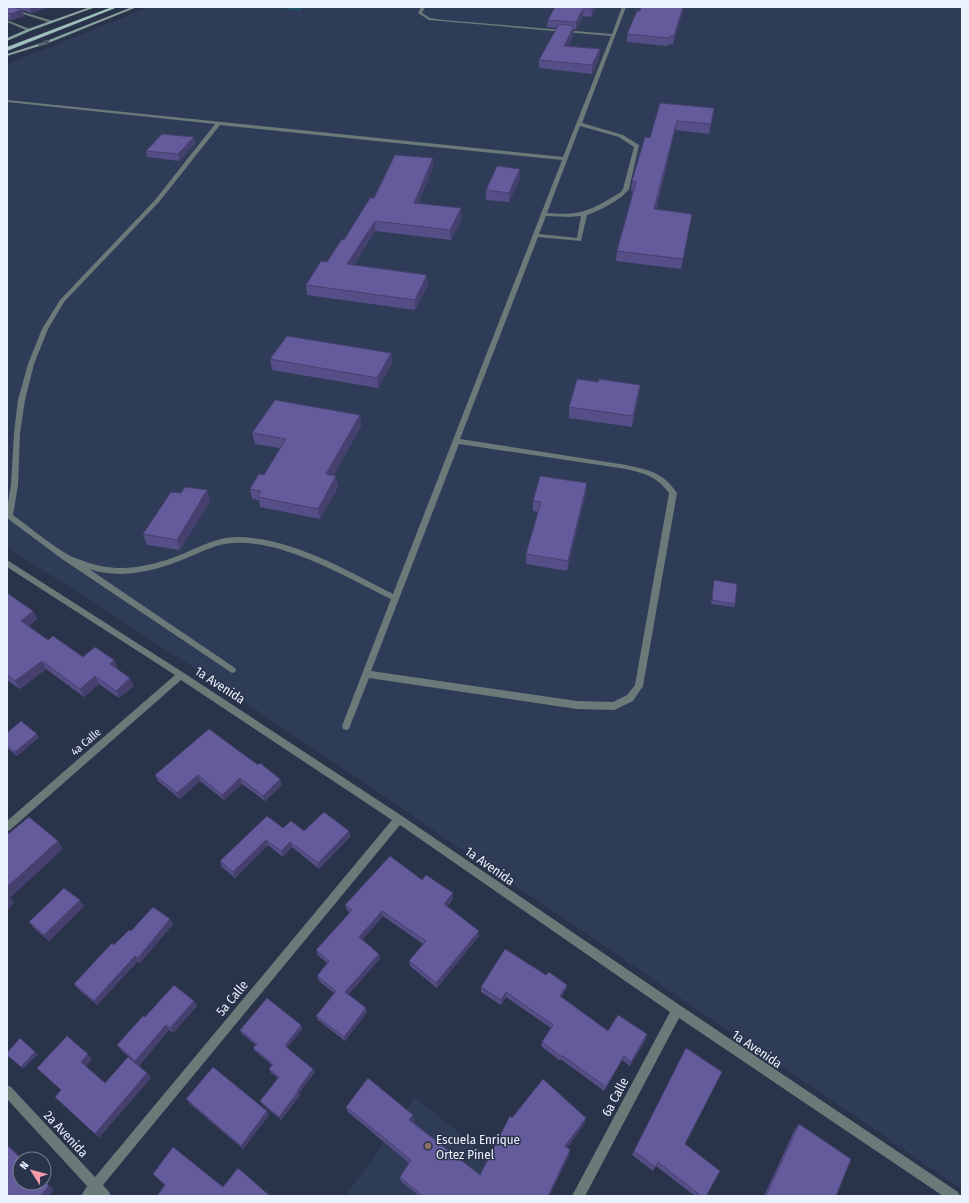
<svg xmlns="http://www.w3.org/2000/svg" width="969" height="1203" font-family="'Fira Sans Condensed',sans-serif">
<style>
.built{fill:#2f3c58}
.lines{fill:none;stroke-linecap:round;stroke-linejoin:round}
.stream{stroke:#1f5265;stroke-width:3.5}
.lane{fill:#6a7a79;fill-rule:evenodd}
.street{fill:#6a7a79;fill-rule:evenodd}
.secondary{fill:#88a29f;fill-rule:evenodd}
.primary{fill:#9fc1bd;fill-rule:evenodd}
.wall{fill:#564e87}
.shaded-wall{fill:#46406e}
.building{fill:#645b9d;stroke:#46406e}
.oneway{fill:#4a5a68}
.education-dot{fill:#8d6e63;stroke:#29334a;stroke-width:1.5}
.labels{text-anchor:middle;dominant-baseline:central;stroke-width:3;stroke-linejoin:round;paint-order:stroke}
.street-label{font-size:11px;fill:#ebf1fd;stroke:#29334a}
.near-street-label{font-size:13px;fill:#ebf1fd;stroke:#29334a}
.near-poi-label{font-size:13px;fill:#ebf1fd;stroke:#29334a;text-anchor:start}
</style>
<rect width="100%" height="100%" fill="#29334a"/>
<path class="built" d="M149,7H962V1189L199,671L7,547V64Z
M415,1097L537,1196H346Z"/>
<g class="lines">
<path class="stream" d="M285,7L300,9"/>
<path class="lane" d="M7,7L53,21L54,22L51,23L7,9Z
M421,7H425L422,13L430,18L443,20L612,34L622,7H626L582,123L623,135L639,145L629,189C621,200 599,211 587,215L581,241L538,237L460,439L626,465C649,470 663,472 677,493L643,686L633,701L614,710L577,709L369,678L350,726L349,729L346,730L343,729L342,726L391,599C346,577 283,539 232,543C217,544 203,551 189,557C157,571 122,580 89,569L235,668L236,670L235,672L232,673L62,559L7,518V509L11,485L14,433L18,400L28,364L42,329L60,300L155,200L215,124L7,102V100L563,157L611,36L429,20L418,13ZM220,125L562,160L393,594C344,569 291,537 235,537C213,538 194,550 175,557C141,569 114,573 81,560C76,558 71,557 67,554C48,543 31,528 13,515L18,485L20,433L25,400L34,364L48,329L64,302L159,202ZM580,126L619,137L634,147L623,189L621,192C591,210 583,216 547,213ZM546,216L569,217L581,216L577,238L539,234ZM459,444L626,469C646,474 656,476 669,493L635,685L627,695L613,702L577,701L371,671Z
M7,20L30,29L31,30L28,31L7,22Z"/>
<path class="street" d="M7,560L184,673L402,816L681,1006L958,1192L960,1196H943L679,1018L585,1196H572L670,1012L400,825L103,1185L109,1192L111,1196H97L96,1195L95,1196H81L87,1186L7,1099V1085L11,1087L95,1177L392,820L181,680L10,830L7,831V821L175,675L7,567Z"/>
<path class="secondary" d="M90,7H96L30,31L7,41V38L28,29Z
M132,7H137L46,44L7,56V54L44,42Z"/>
<path class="primary" d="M112,7H118L7,51V47Z"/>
</g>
<path class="wall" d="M7,7H49L32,13L22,10L24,16L12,20L7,19Z
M555,7H596L591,17L583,16L576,30L574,29V34L568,46L600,49L599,58L592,74L539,68V60L557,28L547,27L548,20Z
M641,7H684L673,44H669L668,46L627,42V34L640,11Z
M660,103L714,108L709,134L675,130L656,210L690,223L681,269L616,261L617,251L633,191H631L632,181L650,138Z
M194,137L195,144L179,161L147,157L146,151Z
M433,158V167L418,203L462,218L451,240L375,231L354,265L428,285L415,310L307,295L306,285L327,262L344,240L374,198Z
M520,169V178L509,202L486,200V190Z
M391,353L392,363L378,388L272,370L270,359Z
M598,382L640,385L639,395L632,427L569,418V407Z
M360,415L361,426L333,476L338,487L320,519L260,507L259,500L252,499L250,489L264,475L280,448L255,444L252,433Z
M181,493L210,501L180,550L147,545L143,534Z
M586,493L567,571L526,564V554L538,512L533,511V501Z
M714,580L735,604L734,607L711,604Z
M7,593L33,611L37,619L29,626L48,640L83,657L118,668L117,669L134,686L119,698L99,684L84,697L46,669L20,689L7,680Z
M7,733L39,737L17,756L7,748Z
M258,765L280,779L282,785L265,801L242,784L224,800L200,781L180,799L158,781L155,775Z
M283,828L304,831H349L350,837L319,869L292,847L283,857L268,845L235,878L222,867L220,861Z
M422,880L453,893V899L447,907L479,936L437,988L410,966L409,961L423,944L383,916L362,940L379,954L380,959L348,995L366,1008L367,1012L345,1041L318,1020L316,1016L334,993L319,981L317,976L327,963L318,955L316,950L350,913L347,910L345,905Z
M84,906L49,941L34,928L29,922Z
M170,919L173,924L140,963L138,961L97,1005L77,988L74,984L114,945L131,931Z
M546,975L567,985L566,989L561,997L608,1031L646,1039L630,1066L622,1060L604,1091L562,1060H559L541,1046L542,1042L551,1028L506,997L501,1005L481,992V987Z
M197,1006L173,1033L169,1030L139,1066L121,1050L117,1045L145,1017Z
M301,1025L302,1029L287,1048L313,1069L315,1072L299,1093L300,1095L281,1120L262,1104L260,1101L278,1078L271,1073L269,1069L272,1065L255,1051L253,1048L256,1045L242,1034L240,1030Z
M686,1048L685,1144L706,1196H695L656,1166L653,1171L632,1155Z
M186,1099L267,1111L269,1115L243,1149L189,1103Z
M346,1107L414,1120L413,1122L480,1175L512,1118L585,1123L567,1148L570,1150L569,1155L549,1196H419L401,1181L400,1177L409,1163L348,1112Z
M799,1124L836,1196H764L795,1129Z"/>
<path class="shaded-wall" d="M30,7H49L32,13Z
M593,7H596L591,17L592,9Z
M683,7H684L673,44L674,36Z
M583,9V16L576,30V22Z
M22,10L24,16L12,20L10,14Z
M574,26V34L564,55V46Z
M600,49L599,58L592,74V65Z
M677,121L675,130L653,219L654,209Z
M194,137L195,144L179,161L178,154Z
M433,158V167L414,212V203Z
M520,169V178L509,202V193Z
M461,208L462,218L451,240L450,230Z
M375,221V231L348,274L347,264Z
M427,275L428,285L415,310V300Z
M391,353L392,363L378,388L377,378Z
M640,385L639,395L632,427L633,416Z
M360,415L361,426L328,485L326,474Z
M336,476L338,487L320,519L318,509Z
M587,483L586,493L567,571L568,561Z
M207,490L210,501L180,550L177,540Z
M33,611L37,619L25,629L21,621Z
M114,660L118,668L114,672L110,664Z
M42,661L46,669L20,689L15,681Z
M95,676L99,684L84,697L80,689Z
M130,678L134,686L119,698L116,691Z
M37,734L39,737L17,756L15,752Z
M198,775L200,781L180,799L177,793Z
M240,778L242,784L224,800L222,795Z
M280,779L282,785L265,801L263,796Z
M349,831L350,837L319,869L318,863Z
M266,840L268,845L235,878L233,872Z
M58,841L63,849L10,898L14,903L7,911V887Z
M290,842L292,847L283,857L281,851Z
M453,893V899L444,910V904Z
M80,900L84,906L49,941L44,935Z
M382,911L383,916L360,942L359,937Z
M170,919L173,924L140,963L138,958Z
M479,931V936L437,988L436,983Z
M379,954L380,959L346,997L345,992Z
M135,956L138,961L97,1005L94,1001Z
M567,985L566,989L559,1001L560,996Z
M506,992V997L501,1005V1000Z
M194,1001L197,1006L173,1033L170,1028Z
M366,1008L367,1012L345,1041L344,1037Z
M166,1025L169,1030L139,1066L135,1061Z
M301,1025L302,1029L286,1049L285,1046Z
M647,1034L646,1039L630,1066L631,1062Z
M35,1052L38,1054L23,1069L21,1067Z
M88,1054L92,1059L86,1066L81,1062Z
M624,1056L622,1060L604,1091L606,1087Z
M313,1069L315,1072L299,1093L300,1095L281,1120L279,1117L297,1091Z
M147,1073L151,1078L99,1138L95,1134Z
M267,1111L269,1115L243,1149L241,1146Z
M413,1115L414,1120L411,1125L409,1120Z
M586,1118L585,1123L564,1152L565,1146Z
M7,1144L23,1159H21L7,1145Z
M570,1150L569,1155L549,1196H548Z
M44,1180L54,1190L49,1196H40Z"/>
<path class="building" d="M7,7H13L22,10L10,14L7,13Z
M555,7H593L592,9H583L576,22L548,20Z
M641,7H683L674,36H670L669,38L627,34L637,11H640Z
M559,24L574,26L564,46L600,49L592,65L539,60Z
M660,103L714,108L711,124L677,121L654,209L692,214L683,259L617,251L636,182L632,181L645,137L650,138Z
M162,134L194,137L178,154L146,151Z
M395,155L433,158L414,203L461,208L450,230L375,221L347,264L427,275L415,300L306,285L321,261L327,262L342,239L344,240L370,198H374Z
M497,166L520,169L509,193L486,190Z
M287,336L391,353L377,378L270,359Z
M577,379L598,382L599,379L640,385L633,416L569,407Z
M275,400L360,415L326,474L336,476L318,509L258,497L261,491L250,489L259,474L264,475L286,439L252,433Z
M540,476L587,483L568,561L526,554L541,502L533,501Z
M185,487L207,490L177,540L143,534L171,492L181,493Z
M714,580L737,584L735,604L712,600Z
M7,593L33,611L21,621L48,640L53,636L83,657L95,647L114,660L110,664L130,678L116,691L95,676L80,689L42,661L15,681L7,675Z
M21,721L37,734L15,752L7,746V733Z
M209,729L258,765L260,763L280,779L263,796L240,778L222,795L198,775L177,793L155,775Z
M324,812L349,831L318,863L290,842L281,851L266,840L233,872L220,861L267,816L283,828L291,821L304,831Z
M29,817L58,841L7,887V835Z
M390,856L422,880L426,875L453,893L444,904L479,931L436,983L409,961L426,941L382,911L359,937L379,954L345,992L366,1008L344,1037L316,1016L336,991L317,976L329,961L316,950L352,910L345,905Z
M64,888L80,900L44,935L29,922Z
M153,907L170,919L138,958L135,956L94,1001L74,984L112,943L114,945L129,930L131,931Z
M505,949L546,975L549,972L567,985L560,996L608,1031L618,1015L647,1034L631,1062L624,1056L606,1087L563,1056H560L542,1042L553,1025L506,992L501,1000L481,987Z
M174,985L194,1001L170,1028L166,1025L135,1061L117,1045L143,1016L145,1017Z
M267,998L301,1025L285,1046L313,1069L297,1091L298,1092L279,1117L260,1101L279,1077L269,1069L273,1064L253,1048L257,1044L240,1030Z
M67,1036L88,1054L81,1062L105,1083L128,1057L147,1073L95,1134L55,1097L61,1090L37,1068Z
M20,1038L35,1052L21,1067L7,1055V1053Z
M686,1048L722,1072L685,1144L720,1171L706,1196H701L658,1162L655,1167L634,1151Z
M213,1067L267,1111L241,1146L186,1099Z
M368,1078L413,1115L409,1120L480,1175L510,1116L512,1118L543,1079L586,1118L565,1146L570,1150L548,1196H423L400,1177L411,1160L346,1107Z
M799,1124L851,1159L836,1196H766Z
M7,1145L21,1159H20V1183H44V1181L49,1186L40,1196H7Z
M173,1147L223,1187L238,1168L270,1196H157L165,1185L153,1174Z"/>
<defs><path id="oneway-solid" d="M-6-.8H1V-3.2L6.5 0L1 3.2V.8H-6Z"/></defs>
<use class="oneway" href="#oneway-solid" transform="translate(44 43) rotate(-20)"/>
<circle class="education-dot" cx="428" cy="1146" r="4"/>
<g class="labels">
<g class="street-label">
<text transform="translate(86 742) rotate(-41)">4a Calle</text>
</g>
<g class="near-street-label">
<text transform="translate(220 685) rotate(33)">1a Avenida</text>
<text transform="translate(490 866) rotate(35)">1a Avenida</text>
<text transform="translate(232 998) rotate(-50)">5a Calle</text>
<text transform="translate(757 1049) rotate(34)">1a Avenida</text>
<text transform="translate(615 1097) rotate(-62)">6a Calle</text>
<text transform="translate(66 1134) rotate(47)">2a Avenida</text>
</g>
<g class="near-poi-label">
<text x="436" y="1139">Escuela Enrique<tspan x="436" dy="15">Ortez Pinel</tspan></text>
</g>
</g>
<rect width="969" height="1203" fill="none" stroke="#ebf1fd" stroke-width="16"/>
<g transform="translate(32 1171) rotate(306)"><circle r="19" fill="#29334a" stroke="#777f92"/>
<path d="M0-3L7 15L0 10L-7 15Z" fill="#f39aa8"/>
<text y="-6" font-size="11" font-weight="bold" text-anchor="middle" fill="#ebf1fd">N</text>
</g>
</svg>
